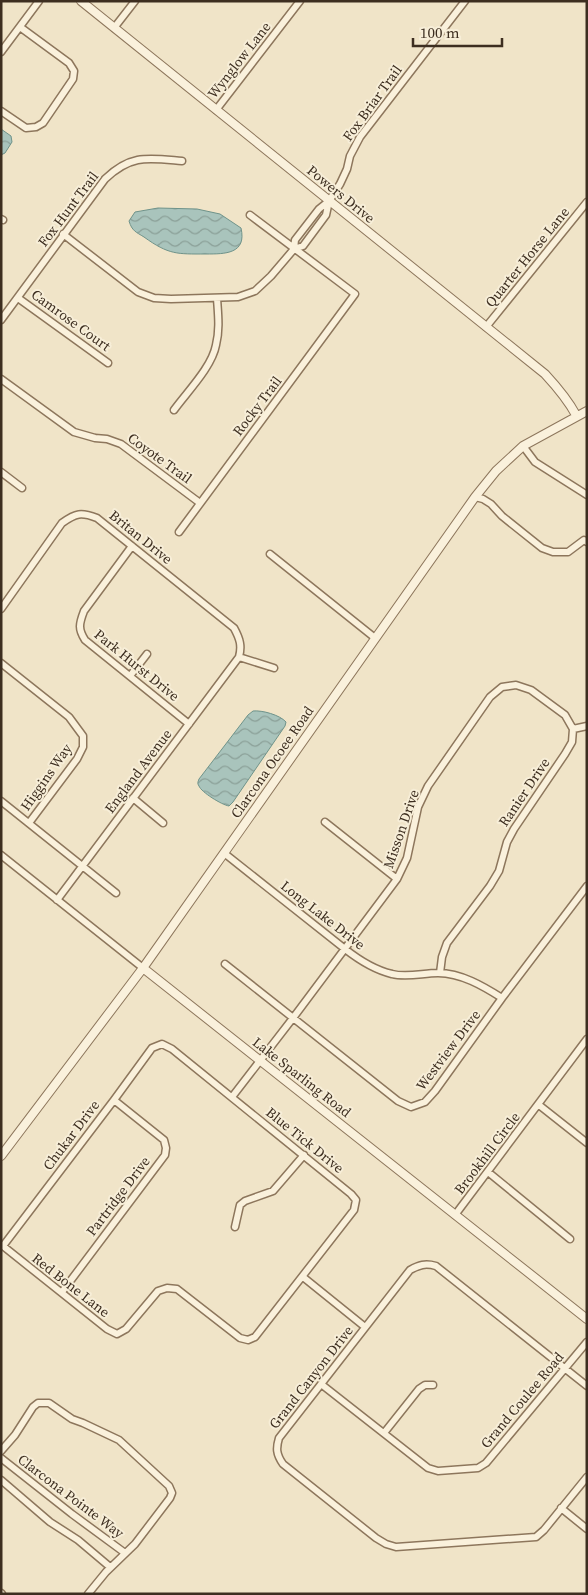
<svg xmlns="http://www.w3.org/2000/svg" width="588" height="1595" font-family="'Source Serif 4',serif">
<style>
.water{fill:url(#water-waves);stroke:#6f938a}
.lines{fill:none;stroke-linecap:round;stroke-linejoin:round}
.minor-casing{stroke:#8d765c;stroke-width:9}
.tertiary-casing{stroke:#8d765c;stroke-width:10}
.minor{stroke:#faf1dc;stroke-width:6}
.tertiary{stroke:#faf1dc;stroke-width:8}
.labels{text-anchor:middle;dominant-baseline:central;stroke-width:4;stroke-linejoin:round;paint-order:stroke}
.street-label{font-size:14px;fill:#3d2e20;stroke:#f7eed8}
</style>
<defs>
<pattern id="water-waves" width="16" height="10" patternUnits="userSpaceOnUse" patternTransform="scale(1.25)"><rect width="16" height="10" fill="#a9c4bc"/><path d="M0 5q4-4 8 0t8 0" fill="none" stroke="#8ba098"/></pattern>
</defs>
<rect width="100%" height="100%" fill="#f0e4c8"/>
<path class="water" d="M1,129L11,136L12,142L5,153L1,155Z
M158,208L197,209L220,214L241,228C247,254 225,254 206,254C177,254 169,255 144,237C136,232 132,231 129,221L135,212Z
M253,711C262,710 280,715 286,722L285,726L233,802L229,806C222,805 201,792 199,786C197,783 198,782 199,779L248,715Z"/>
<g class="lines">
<g class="minor-casing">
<path id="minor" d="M114,28L135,1
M1,52L39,1
M216,110L300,1
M1,111L26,128L36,127L43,123L73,79L74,71L69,63L20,27
M1,219L3,220
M63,234L138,292L154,298L171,299L238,297L255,291L271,276L294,249L303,246L326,215L329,201
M294,249L295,240L319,209L329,201L340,184L347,169L350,156L360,137L465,1
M18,298L108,363
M1,320L105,179C131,154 148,158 182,161
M486,327L587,202
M1,379L74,432L95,438L107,439L121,444L200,503
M174,410C187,392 212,367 216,345C220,329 218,314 217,298
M523,446L535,462L587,495
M1,472L22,488
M475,497L483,499L491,504L502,516L542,548L553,552H568L584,540L587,542
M179,532L355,294L250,215
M132,546L84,611C79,624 78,629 85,640L189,724
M270,554L375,638
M1,609L62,523C76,513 81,512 97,518L234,628C240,639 242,646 239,657L57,900
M239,657L274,668
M1,663L69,717L83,736V747L77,759L29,823
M130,676L147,654
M573,729L587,726
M133,798L163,823
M1,801L116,893
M325,822L397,879
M224,853L345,949C359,960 375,970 392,974C407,978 423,973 438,973C461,973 483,986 502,998
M1,855L143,968
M225,964L398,1101L411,1107L425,1102L435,1091L502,998L587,886
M440,973L442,957L447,943L490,886L499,871L507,842L514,829L565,754L572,742L573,729
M232,1097L293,1018L397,879L407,858L418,807L428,786L490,697L502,687L516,685L531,690L565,715L573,729
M539,1105L587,1143
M488,1172L570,1239
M455,1215L587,1039
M235,1227L240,1205L245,1201L273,1191L304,1155
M1,1245L3,1246L107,1329L117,1334L126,1329L158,1291L167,1288L177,1289L240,1338L248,1340L255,1337L354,1210L356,1200L351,1194L172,1049L162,1044L152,1048L114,1100L3,1246
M303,1277L365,1327
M62,1292L165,1155L166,1148L164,1140L114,1100
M321,1384L428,1468L438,1471L478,1468L486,1463L587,1342
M587,1386L436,1266C425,1263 419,1265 410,1270L279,1438C276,1448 276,1454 283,1464L376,1538L386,1544L396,1547L536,1537L544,1530L587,1477
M384,1433L419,1389L425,1385H433
M1,1451L15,1435L33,1407L38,1403H49L72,1419L83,1423L119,1440L169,1486L172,1493L170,1498L135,1544L106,1572L88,1594
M1,1458L72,1514L125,1553
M1,1480L50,1522L78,1540L110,1567
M561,1508L587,1529
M1,1593L2,1594"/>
</g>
<g class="tertiary-casing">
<path id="tertiary" d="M81,1L545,374C557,387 568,400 576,415
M143,968L587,1319
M1,1156L143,968L475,497L496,471L523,446L587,411"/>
</g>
<use href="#minor" class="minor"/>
<use href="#tertiary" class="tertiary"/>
</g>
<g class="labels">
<g class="street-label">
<text transform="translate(239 60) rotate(-52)">Wynglow Lane</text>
<text transform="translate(372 103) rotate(-54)">Fox Briar Trail</text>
<text transform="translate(341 194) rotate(39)">Powers Drive</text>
<text transform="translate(68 209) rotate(-53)">Fox Hunt Trail</text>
<text transform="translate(527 257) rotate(-51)">Quarter Horse Lane</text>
<text transform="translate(71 320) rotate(36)">Camrose Court</text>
<text transform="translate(257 406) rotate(-53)">Rocky Trail</text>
<text transform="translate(160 458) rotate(36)">Coyote Trail</text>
<text transform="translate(141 537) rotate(39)">Britan Drive</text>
<text transform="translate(137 665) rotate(39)">Park Hurst Drive</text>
<text transform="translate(272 762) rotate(-55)">Clarcona Ocoee Road</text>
<text transform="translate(138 771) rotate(-53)">England Avenue</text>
<text transform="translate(46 777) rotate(-55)">Higgins Way</text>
<text transform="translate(524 792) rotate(-56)">Ranier Drive</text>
<text transform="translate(401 829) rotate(-71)">Misson Drive</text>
<text transform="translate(323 915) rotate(38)">Long Lake Drive</text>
<text transform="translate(448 1050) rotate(-53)">Westview Drive</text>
<text transform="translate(302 1077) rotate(38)">Lake Sparling Road</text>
<text transform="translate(71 1135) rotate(-53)">Chukar Drive</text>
<text transform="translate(305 1140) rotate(39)">Blue Tick Drive</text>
<text transform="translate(487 1153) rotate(-53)">Brookhill Circle</text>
<text transform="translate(118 1196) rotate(-53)">Partridge Drive</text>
<text transform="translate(71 1285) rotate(38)">Red Bone Lane</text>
<text transform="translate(311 1377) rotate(-52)">Grand Canyon Drive</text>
<text transform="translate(522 1400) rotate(-50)">Grand Coulee Road</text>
<text transform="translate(71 1496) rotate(37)">Clarcona Pointe Way</text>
</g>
</g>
<rect width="588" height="1595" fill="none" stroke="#3d2e20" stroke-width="5"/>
<path d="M413 38v8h89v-8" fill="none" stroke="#3d2e20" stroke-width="2.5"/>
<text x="420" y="38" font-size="15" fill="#3d2e20" stroke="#f7eed8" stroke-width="4" paint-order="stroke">100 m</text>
</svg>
